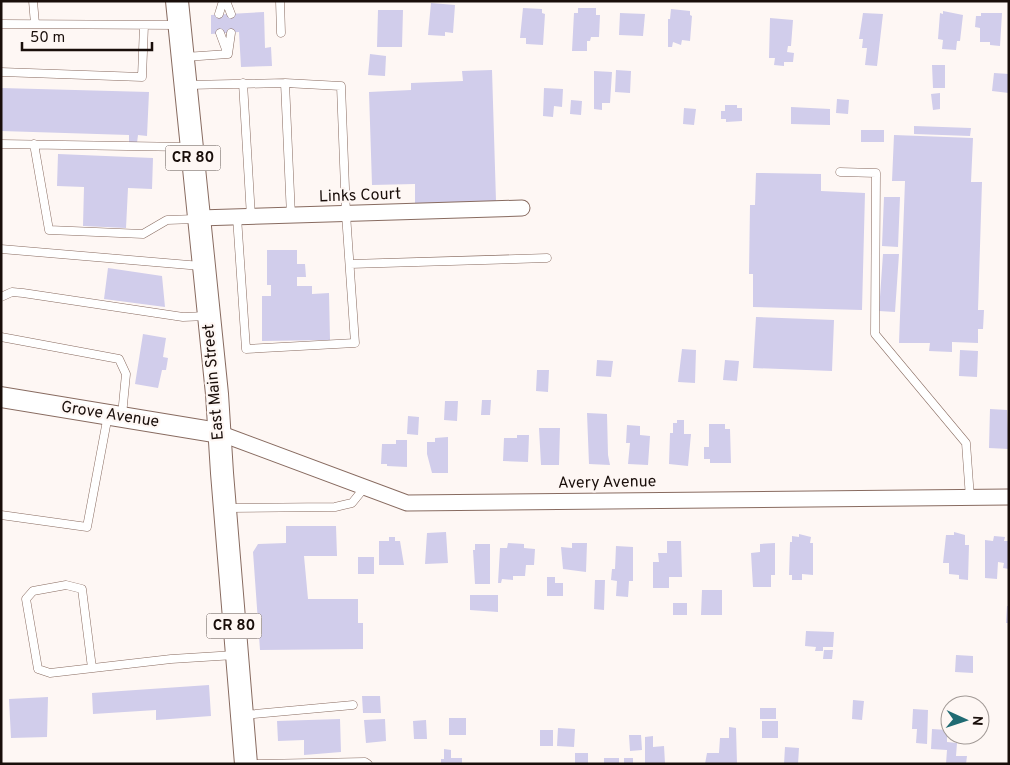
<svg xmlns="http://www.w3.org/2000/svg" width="1010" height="765" font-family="Overpass,sans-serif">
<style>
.building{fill:#d1cdeb}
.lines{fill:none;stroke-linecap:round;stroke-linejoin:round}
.lane-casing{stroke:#886b60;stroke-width:9}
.street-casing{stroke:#886b60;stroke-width:17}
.secondary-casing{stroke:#886b60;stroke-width:22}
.primary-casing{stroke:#886b60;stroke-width:24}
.lane{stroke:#fff;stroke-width:8}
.street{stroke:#fff;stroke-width:15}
.secondary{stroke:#fff;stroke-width:20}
.primary{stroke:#fff;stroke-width:22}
.labels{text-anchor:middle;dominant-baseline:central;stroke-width:4.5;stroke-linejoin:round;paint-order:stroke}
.shield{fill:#fef7f4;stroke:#5e5450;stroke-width:1}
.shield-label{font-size:15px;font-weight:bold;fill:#190e0a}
.street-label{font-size:16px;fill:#190e0a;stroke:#fef7f4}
</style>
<rect width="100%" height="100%" fill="#fef7f4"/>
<path class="building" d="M431,3L455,5L453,33L445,32V36L428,35Z
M523,8L542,9V13L545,14L543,45L526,44V38H520Z
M578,8H596V15H600L599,37H591L590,41H587V51H572L574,13H578Z
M671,9L690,11V15L692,16L690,41L682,40L681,45L673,42L672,47H668V19H670Z
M378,10H403L402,47H377Z
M943,11L963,15L960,41H957L956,50L942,49L943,40L938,39L940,13L943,14Z
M264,12L265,48L271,47L272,66L241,67L239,32L211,34V15Z
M620,13L645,14L643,36L619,35Z
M863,13L883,14L877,66L865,65L867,48H862L863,39H859Z
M981,13H1002L1000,46L990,45V42H980V28L975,27L976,16H981Z
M770,18L793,20L791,46H788L787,52L794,53L793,62H784V66L774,65L775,58H769Z
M370,54L386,56L385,76L368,75Z
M932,65H945V88H933Z
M492,70L496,201L415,204V184L372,185L369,92L411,90V83L463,81L462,71Z
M616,70L631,71L630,93L615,92Z
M594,71L612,72L610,103H602V110L594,109Z
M994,73L1009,74V93L992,91Z
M1,88L149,92L147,136L138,135L137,143H129V135L1,131Z
M544,88L563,89L562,107L554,106L553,117L543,116Z
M940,93V109L933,110L931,94Z
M837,99L849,100L848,114L836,113Z
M571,100L582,101L581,115L570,114Z
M725,105H737V108H742V121L726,122V119H721V111H725Z
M791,107L830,109V125L791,124Z
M684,108L696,109L694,125L683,124Z
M914,126L971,128L970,136L914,134Z
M861,130H884V142H861Z
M894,135L973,138L971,182H982L978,310H984L983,329H978V343L952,342V352L929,351L930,343H899L905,181H892Z
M58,154L153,158L152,189L128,188L126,228L83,226L84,187L57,186Z
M756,173L821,174V191L865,193L862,310L753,307V274H749L750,205H755Z
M884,197H900L898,247L882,246Z
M267,250H297V264H305L306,277H297V286H312V294L329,293L330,340L262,341V296H271V285H267Z
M883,254H899L895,312L879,311Z
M108,268L162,276L165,307L104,299Z
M756,317L834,320L832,371L753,368Z
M143,334L166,338L163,357L168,358L166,370H162L158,388L135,384Z
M682,349L696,350L695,383L678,382Z
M960,350L978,351L977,377L959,376Z
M597,360L613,361L611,377L596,376Z
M725,360L739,361L737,381L723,380Z
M537,370H549L548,392L536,391Z
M482,400H491L490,415H481Z
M445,401H458L457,421L444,420Z
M990,409L1007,410L1009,449L989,448Z
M587,413L607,414L608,455L610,465L589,464Z
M408,416L419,417L418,435L407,434Z
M677,420H684V434H691L688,466L669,464L670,433H673V423H677Z
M709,424H725V429H730L731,463H710V459H704V447H709Z
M627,425L640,426V435L650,436L648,465L628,464L630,443H626Z
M539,428H560L559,465H541Z
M517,435H529L528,462L503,461L504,438H517Z
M448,437V473H432L427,454V442H435V438Z
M396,440H407V467L387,466V464H381L382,444H396Z
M286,526H336L337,556H304L308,599H358V623H363V649L260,650L253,552L258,544L286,543Z
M446,532L448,563L425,564L427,533Z
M954,532L965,535V545H969L968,580L959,579V575L949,574V563H943L946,535H954Z
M799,534L811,537L810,543H813V575L802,574V580H792V575H789L790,542H792V536L799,537Z
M994,536L1005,537L1004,541H1009V569L1003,568L1004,563L998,562L997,579L985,578V540L993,541Z
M389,537H395V541H400L404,565H379V541H389Z
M667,541H681L682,577H669V588H653V562H659L658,553H667Z
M508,543L524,544V548L535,549L534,565H526L525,576H513V580L502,579L501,583H498L500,548H507Z
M572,543H587L586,572L563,569L561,547L572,548Z
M775,543V575H771V587H753L751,553L760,552V544Z
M475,544H490V584H475L473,550H475Z
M616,546L633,547V581H629L628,597L616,596L617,581L611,580L612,569H615Z
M358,557H374V574H358Z
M547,577H555V583H563V596H547Z
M595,580H605L604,610L594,609Z
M702,590H722V615H701Z
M470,595H498V612L470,610Z
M673,603H687V615H673Z
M1007,606H1009V623H1006Z
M806,631L834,632L833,647H823V651H815L816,647L805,646Z
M824,650H833L832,659H823Z
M956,655L973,656V673L955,672Z
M209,685L211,716L156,720V710L93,714L92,693Z
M362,696H380L381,713H363Z
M48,697L47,737L11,738L9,699Z
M853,700L864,701L862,720L852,719Z
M760,708H776V719H760Z
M913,709L928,710L927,744L916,743L917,729H912Z
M449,718H466V735H449Z
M340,719L341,752L304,755V740L278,741L277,721Z
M385,719L386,741L366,743L364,720Z
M426,720L427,739H414L413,721Z
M762,721H778V738H762Z
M729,727L736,728L737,764H705L707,753H719L720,738H729Z
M558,728L575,729L574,747L557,746Z
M932,729L947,730V742L957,743L956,756H967L966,764H946L947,750L931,749Z
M540,730H553V746H540Z
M629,735H641L642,750L630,751Z
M653,736V747L664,746L665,763H645V737Z
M785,747L799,748L798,764H784Z
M444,749L451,750V758H462V764H441V759H444Z
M575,753H588V764H575Z
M604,758H619V764H604Z
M624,758H633V764H624Z"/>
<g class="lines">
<g class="lane-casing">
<path id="lane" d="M33,1L35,24
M226,1L231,14
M280,1L281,33
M219,14L223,1
M1,24L178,25
M220,33L227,52
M185,57L228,54L231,33
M1,72L142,77L144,25
M243,83L251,217
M188,85L285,83L291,216
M1,144L189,147
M34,144L49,230L143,234L167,220L196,219
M840,172L876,173L875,334L966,443L970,498
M237,217L246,349L355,343L346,214L341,86L285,83
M1,249L201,266
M350,264L547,258
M1,297L12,292L23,293L183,317L207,316
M1,337L119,359L126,374L122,415
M227,508L335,507L352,503L365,487
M1,515L87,527L108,415
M92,668L82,589L66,585L33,591L26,599L38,669L50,673L171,659L235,655
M244,715L353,705
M257,764L365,762L368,764"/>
</g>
<g class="street-casing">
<path id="street" d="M199,218L522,208
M219,433L407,503L1009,497"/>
</g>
<g class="secondary-casing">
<path id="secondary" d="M1,397L219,433"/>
</g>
<g class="primary-casing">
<path id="primary" d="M177,1L217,394L222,473L246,764"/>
</g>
<use href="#lane" class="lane"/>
<use href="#street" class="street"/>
<use href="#secondary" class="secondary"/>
<use href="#primary" class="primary"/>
</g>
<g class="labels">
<g class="shield">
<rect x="165.5" y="145.5" width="55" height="25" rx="4"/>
<rect x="206.5" y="613.5" width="55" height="25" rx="4"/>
</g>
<g class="shield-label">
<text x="193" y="158">CR 80</text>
<text x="234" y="626">CR 80</text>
</g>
<g class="street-label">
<text transform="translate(360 196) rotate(-2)">Links Court</text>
<text transform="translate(214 382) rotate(-95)">East Main Street</text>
<text transform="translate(110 415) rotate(9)">Grove Avenue</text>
<text transform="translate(607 483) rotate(-1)">Avery Avenue</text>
</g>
</g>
<rect width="1010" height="765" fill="none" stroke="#190e0a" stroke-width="5"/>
<g transform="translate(965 720) rotate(93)"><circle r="24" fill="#fef7f4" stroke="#a29a96"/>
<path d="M0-4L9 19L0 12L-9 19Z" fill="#206b73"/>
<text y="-8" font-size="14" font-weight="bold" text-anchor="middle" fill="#190e0a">N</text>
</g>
<path d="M22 42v8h130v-8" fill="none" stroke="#190e0a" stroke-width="2.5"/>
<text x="30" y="42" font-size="15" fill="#190e0a" stroke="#fef7f4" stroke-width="4" paint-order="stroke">50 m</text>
</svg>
